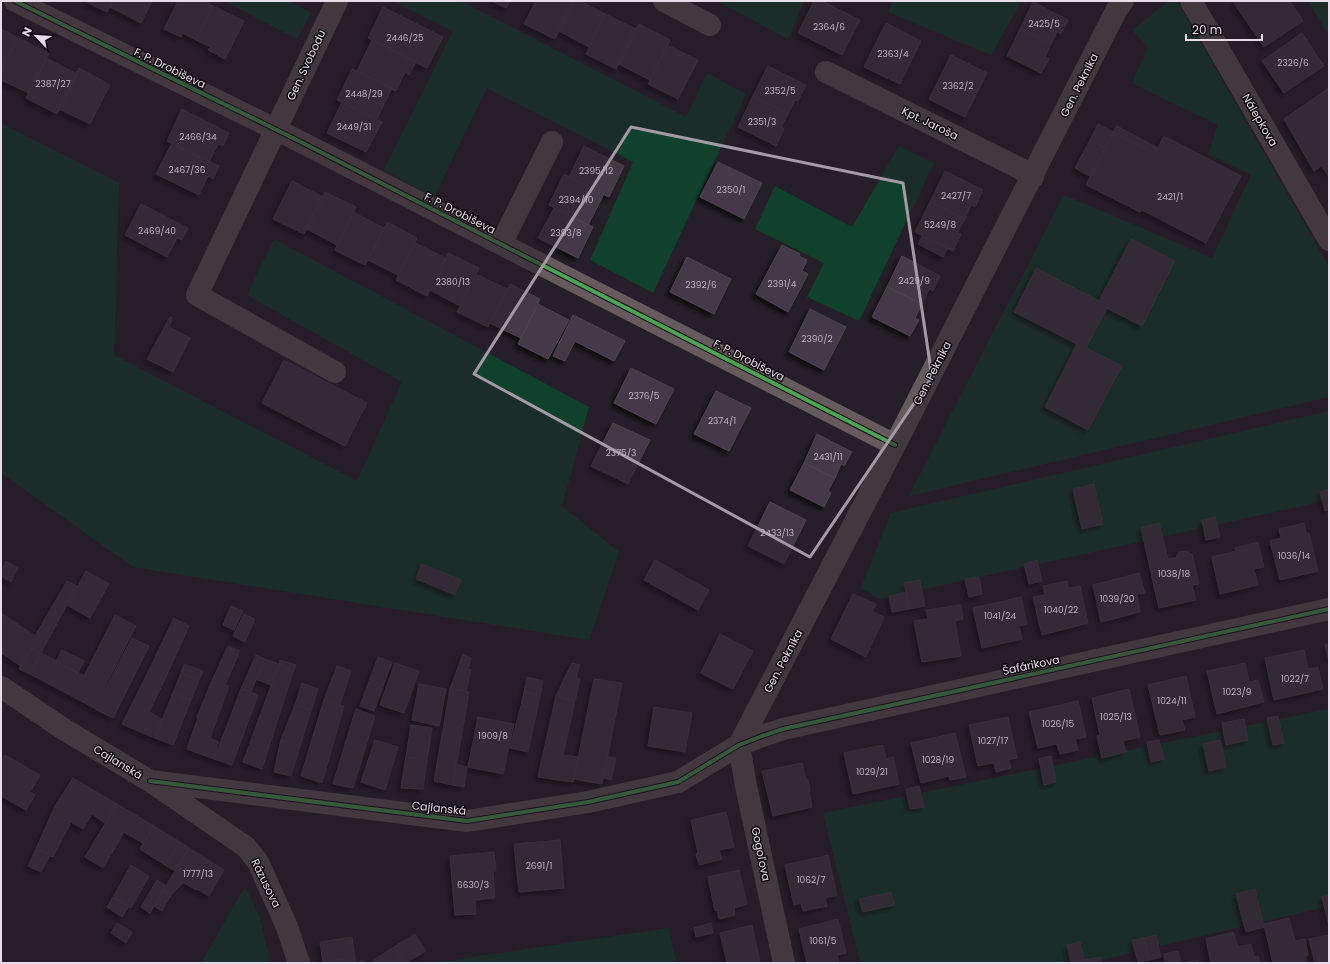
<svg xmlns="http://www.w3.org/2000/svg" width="1330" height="964" font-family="Poppins,sans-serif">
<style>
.green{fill:#0f412d}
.building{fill:#45384a;stroke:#4b444d;filter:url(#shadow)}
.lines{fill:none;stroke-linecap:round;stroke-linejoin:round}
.minor{stroke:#675a5e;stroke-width:22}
.cycleway-casing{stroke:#0e080f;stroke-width:6}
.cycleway{stroke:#4ca352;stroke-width:4}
.marked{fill:none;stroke:#a39aa5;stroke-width:3;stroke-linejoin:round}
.labels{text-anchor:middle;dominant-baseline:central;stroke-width:3;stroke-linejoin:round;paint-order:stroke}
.number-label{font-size:9px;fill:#beb4c1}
.street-label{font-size:11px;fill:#e7dde9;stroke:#0e080f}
</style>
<defs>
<filter id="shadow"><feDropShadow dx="-3.5" dy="3.5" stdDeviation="2" flood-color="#0009"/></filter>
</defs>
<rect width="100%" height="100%" fill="#261e28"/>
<path class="green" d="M224,1H289L311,13L297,39Z
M393,1H461L686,117L707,73L746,94L653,293L590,260L633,162L487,88L434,197L384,170L453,31Z
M720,1H804L788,39L719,2Z
M893,1H1021L991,55L888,12Z
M1169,1H1177L1329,267V397L909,496L1064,195L1212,258L1251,175L1208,154L1218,125L1132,83L1148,47L1132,30Z
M1308,1H1329V36Z
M1,123L119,183L114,355L357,481L402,382L247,295L274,239L589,407L562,506L619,552L589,640L133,567L1,473Z
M899,146L934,163L859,321L807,297L824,263L755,229L775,186L852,227Z
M1329,411V500L880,599L861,588L891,513Z
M1329,709V906L1089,963H860L823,813Z
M245,887L259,915L268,953L269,963H201Z
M669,928L676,963H431Z"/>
<path class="building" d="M85,1H113L107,12Z
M113,1H152L141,23L110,7Z
M178,1H204L213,6L196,40L183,33L181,37L164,29Z
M492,1H510L506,8Z
M536,1H574L555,39L524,24Z
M574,1H580L605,14L589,47L559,31Z
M814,1H822L860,20L842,55L798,33Z
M1238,1H1290L1303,21L1264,47L1234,3Z
M1033,2L1068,20L1061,34L1057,32L1051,44L1020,29Z
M213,6L244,21L225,59L208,50L210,47L196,40Z
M383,7L443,37L427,68L368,38Z
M605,14L636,29L616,69L586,54Z
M886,23L921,41L900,84L864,67Z
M639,24L670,40L650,80L619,64Z
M1,29L18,38L1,72Z
M1020,29L1051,44L1045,57L1049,59L1041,73L1007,56Z
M1302,33L1324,66L1284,93L1262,61Z
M18,38L49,53L29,93L1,80V72Z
M372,40L416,62L409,75L405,72L396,91L357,71Z
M667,45L698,60L678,99L648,84Z
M951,55L987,73L965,117L929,99Z
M46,58L77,74L57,114L26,98Z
M768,66L806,85L798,101L795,100L788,114L753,96Z
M79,68L110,85L90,124L59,109Z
M352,69L392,88L377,119L337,100Z
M1329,88V161L1314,171L1284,119Z
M753,96L788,114L781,127L784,129L776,146L738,127Z
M342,102L382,122L366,152L327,133Z
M182,109L229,133L223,146L218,144L209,162L167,141Z
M1098,124L1113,132L1105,148L1090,140Z
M1117,126L1158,148L1155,153L1113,132Z
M1113,132L1155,153L1164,136L1241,176L1206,243L1142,210L1140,212L1086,185Z
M1090,140L1105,148L1091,177L1075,168Z
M172,143L219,166L213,179L208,176L199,195L156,174Z
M584,146L624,166L609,197L569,177Z
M718,162L762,183L744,219L700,197Z
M1329,162V177L1322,167Z
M945,171L983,190L975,207L971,205L965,219L930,202Z
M564,174L604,194L588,225L549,205Z
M292,181L323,197L304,234L273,219Z
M325,192L356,207L337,245L307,229Z
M930,202L965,219L957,233L961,234L953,251L915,232Z
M141,204L188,228L182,240L177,238L167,257L125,235Z
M554,208L593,227L578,258L538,238Z
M353,212L384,228L365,265L335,250Z
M387,222L417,238L398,275L368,260Z
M922,236L948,248L943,257L918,244Z
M1131,239L1175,261L1142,326L1107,308L1086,348L1122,366L1088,430L1045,407L1077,344L1014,312L1036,268L1099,301Z
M415,243L446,258L427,296L396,280Z
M782,245L800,254L799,256L807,260L802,271L808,274L788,312L756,294Z
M448,253L479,268L460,306L430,290Z
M902,256L940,276L933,291L929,289L922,304L887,287Z
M687,257L731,279L714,314L670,292Z
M476,274L507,289L488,327L457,312Z
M510,284L540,299L521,338L490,323Z
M887,287L922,304L915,318L919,320L910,336L872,317Z
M538,304L569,320L548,359L518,344Z
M810,309L846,327L824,370L789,352Z
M573,315L625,341L614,361L575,341L565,361L553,356Z
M170,317L173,318L169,327L190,338L173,372L147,359Z
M284,360L367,403L345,446L262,403Z
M631,368L674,389L656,424L614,403Z
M716,391L751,408L729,451L694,434Z
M613,423L650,440L628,484L591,466Z
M817,434L852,452L844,466L841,464L835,478L804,463Z
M804,463L835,478L828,491L831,493L824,507L790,490Z
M1094,484L1103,524L1082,529L1073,489Z
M1329,489V510L1325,511L1320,492Z
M770,502L806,520L784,564L748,546Z
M1215,517L1220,537L1206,540L1202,520Z
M1159,523L1168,559L1176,558L1179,552L1186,551L1192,554L1199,584L1192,585L1196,600L1159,608L1141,528Z
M1304,523L1306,533H1309L1318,571L1280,580L1270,541L1281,538L1279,529Z
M1258,542L1264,567L1254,569L1258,585L1220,594L1212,557L1236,551L1235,548Z
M655,560L709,590L698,610L644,580Z
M1037,560L1042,581L1029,584L1024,564Z
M6,561L18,568L11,582L1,576V572Z
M422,564L461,580L455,595L416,579Z
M86,571L109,584L90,618L67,605Z
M1139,573L1145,593L1137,594L1140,612L1101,622L1093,585Z
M979,577L982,594L969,597L965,579Z
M920,580L925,606L909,609L904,583Z
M67,581L77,586L41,653L31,648L21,666L1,653V613L35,636Z
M1067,581L1068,588L1080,586L1088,623L1042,635L1033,597L1045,595L1043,586Z
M906,592L909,609L892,612L889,596Z
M853,594L876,604L872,612L884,617L866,657L831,639Z
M1021,597L1027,624L1019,626L1022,639L982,648L973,608Z
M961,605L963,619L955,621L961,656L922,662L914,621L928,619L926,610Z
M231,606L243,611L234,630L223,625Z
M244,614L255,619L245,642L233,636Z
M115,615L136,626L94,708L30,674L41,653L84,676Z
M174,618L189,626L165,679L148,672Z
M720,634L753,651L733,689L701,673Z
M132,638L149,646L113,718L95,709Z
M1329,644V661L1325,645Z
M228,646L240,651L225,685L212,681Z
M31,648L41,653L30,674L19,669Z
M62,650L84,661L78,673L56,661Z
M1304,650L1308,669L1318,667L1323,689L1274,700L1265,658Z
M463,654L471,658L468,669L471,670L466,691L450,689Z
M256,655L265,659L251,692L241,689Z
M378,657L392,662L374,711L360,706Z
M265,659L279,664L271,685L256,679Z
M280,660L296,665L293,672L279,664Z
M395,663L419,671L404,713L380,705Z
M572,663L580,665L576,678L566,675Z
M1245,663L1249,682L1258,680L1264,702L1217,714L1207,671Z
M184,664L203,671L199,680L181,673Z
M279,664L293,672L262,769L243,762Z
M337,666L351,671L340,704L324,700Z
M148,672L165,679L149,712L162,719L155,738L122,724Z
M181,673L199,680L191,700L173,693Z
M566,675L580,679L575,701L556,696Z
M1186,676L1195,717L1182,720L1185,730L1160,735L1148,685Z
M527,677L543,681L540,696L524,692Z
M594,679L622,683L602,784L574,779Z
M212,681L229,686L210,738L218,742L214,759L187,749L198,718L197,717Z
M302,683L318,689L311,711L295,705Z
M419,684L446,689L439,726L412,720Z
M241,689L258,695L232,765L214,759Z
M450,689L469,692L453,785L434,781Z
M1129,689L1140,737L1123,741L1126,752L1102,758L1097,736L1100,735L1092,698Z
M524,692L540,696L537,710L521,706Z
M173,693L191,700L173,745L155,738Z
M556,696L575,701L563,755L578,757L573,782L538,777Z
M324,700L344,706L322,783L301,776Z
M1078,701L1086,737L1075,739L1078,750L1060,754L1057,744L1038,748L1029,712Z
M295,705L311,711L300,746L281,740Z
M521,706L537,710L528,752L510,748Z
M654,707L692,713L685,752L648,746Z
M356,709L375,716L353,788L333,784Z
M1278,716L1284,743L1273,745L1267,718Z
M478,717L514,724L503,774L468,767Z
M1008,717L1017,758L978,766L969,725Z
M1244,719L1248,740L1226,745L1222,723Z
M411,725L432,728L427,760L406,757Z
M955,733L966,777L950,780L949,776L921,783L911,743Z
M281,740L300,746L291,776L274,772Z
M375,740L398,747L385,790L361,782Z
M1159,740L1164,759L1151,762L1147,742Z
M1220,740L1226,767L1209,771L1203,744Z
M883,745L886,759L893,757L899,784L853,794L844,753Z
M5,755L40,775L30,792L35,795L26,810L1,796V762Z
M1051,756L1056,782L1044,785L1039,759Z
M406,757L427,760L423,789L401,788Z
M608,757L616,758L611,780L603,778Z
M1009,760L1011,768L996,772L994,763Z
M802,763L806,780L808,779L810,791H809L812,807L773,816L762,771Z
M456,764L467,767L464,787L453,785Z
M73,778L117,804L105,823L92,814L83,829L71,822L53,857L36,849L55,806Z
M919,786L924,807L910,809L906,789Z
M117,804L154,826L143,843L124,832L103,868L85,857Z
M726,812L734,847L719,850L722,859L699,865L696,854L698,853L691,820Z
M154,826L180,842L165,865L140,849Z
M560,840L564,888L519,892L514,844Z
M180,842L189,848L175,871L165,865Z
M189,848L224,870L209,896L197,889L196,890L172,876Z
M36,849L50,855L41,872L28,866Z
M494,852L496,871H493L495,898L475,900L476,914L455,915L450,856Z
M828,855L837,895L825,898L827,906L803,911L801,903L794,905L785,865Z
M131,865L149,876L131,908L113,897Z
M739,870L747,904L734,908L735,915L719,919L717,910L715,911L708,877Z
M172,876L183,883L171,895L163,891Z
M157,880L166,886L150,913L141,907Z
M1255,889L1264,927L1246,932L1236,894Z
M163,891L171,895L162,911L154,906Z
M891,892L894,905L863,912L859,899Z
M1329,895V926L1322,897Z
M113,897L129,906L122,917L107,907Z
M1289,918L1295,941L1305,939L1308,955L1305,956L1306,963H1273L1264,924Z
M838,919L846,953L837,955L839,963H815V961L807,963L799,929Z
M117,923L132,932L126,943L111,933Z
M711,923L713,933L696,937L694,928Z
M752,925L760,963H727L720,933Z
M1233,932L1238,947L1251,944L1254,957L1258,956L1260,963H1211L1206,939Z
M415,934L426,951L405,963L394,947Z
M1156,935L1161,957L1149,960L1144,938Z
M1328,935L1329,963H1315L1309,939Z
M352,937L355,958L338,960L339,963H323L320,942Z
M1144,938L1149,960L1138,962L1132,940Z
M1080,942L1085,963H1071L1067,945Z
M394,947L405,963H375L373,960Z
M1178,951L1181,963H1165L1164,954Z
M1100,957L1102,963H1085L1084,960Z
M355,958L356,963H339L338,960Z
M1198,960L1199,963H1183Z
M365,961V963H356V962Z"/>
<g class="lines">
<path class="minor" d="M15,1L293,138L895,445
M664,1L710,25
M1191,1L1329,240
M826,72L1021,169L1033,177
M501,244L552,142
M335,372L197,295L337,1
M1,687L65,730L150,781L246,847L258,862L287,927L299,963
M739,745L895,445L1117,9L1123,1
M739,745L746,786L784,963
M150,781L467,821L588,802L678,782L739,745L762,736L783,729L1329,609"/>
<g class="cycleway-casing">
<path id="cycleway" d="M15,1L293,138L895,445
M150,781L467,821L588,802L678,782L739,745L762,736L783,729L1329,609"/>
</g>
<use href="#cycleway" class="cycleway"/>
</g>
<path d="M0 0H1330V964H0ZM631,127L903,183L932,377L810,557L474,374Z" fill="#261e28" fill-opacity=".55" fill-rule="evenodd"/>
<path class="marked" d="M631,127L903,183L932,377L810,557L474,374Z"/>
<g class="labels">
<g class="number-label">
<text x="1044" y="24">2425/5</text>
<text x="829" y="27">2364/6</text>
<text x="405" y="38">2446/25</text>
<text x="893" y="54">2363/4</text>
<text x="1293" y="63">2326/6</text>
<text x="53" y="84">2387/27</text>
<text x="958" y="86">2362/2</text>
<text x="780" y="91">2352/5</text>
<text x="364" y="94">2448/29</text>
<text x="762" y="122">2351/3</text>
<text x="354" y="127">2449/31</text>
<text x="198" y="137">2466/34</text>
<text x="187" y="170">2467/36</text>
<text x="596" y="171">2395/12</text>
<text x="731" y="190">2350/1</text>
<text x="956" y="196">2427/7</text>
<text x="1170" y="197">2421/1</text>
<text x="576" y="200">2394/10</text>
<text x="940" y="225">5249/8</text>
<text x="157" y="231">2469/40</text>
<text x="566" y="233">2393/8</text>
<text x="914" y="281">2429/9</text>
<text x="453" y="282">2380/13</text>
<text x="782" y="284">2391/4</text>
<text x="701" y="285">2392/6</text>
<text x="817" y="339">2390/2</text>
<text x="644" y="396">2376/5</text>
<text x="722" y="421">2374/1</text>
<text x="621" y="453">2375/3</text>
<text x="828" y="457">2431/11</text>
<text x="777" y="533">2433/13</text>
<text x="1294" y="556">1036/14</text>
<text x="1174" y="574">1038/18</text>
<text x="1117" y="599">1039/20</text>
<text x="1061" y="610">1040/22</text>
<text x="1000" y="616">1041/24</text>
<text x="1295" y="679">1022/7</text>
<text x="1237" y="692">1023/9</text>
<text x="1172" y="701">1024/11</text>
<text x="1116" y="717">1025/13</text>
<text x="1058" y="724">1026/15</text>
<text x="493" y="736">1909/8</text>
<text x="993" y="741">1027/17</text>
<text x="938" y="760">1028/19</text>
<text x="872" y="772">1029/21</text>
<text x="539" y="866">2691/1</text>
<text x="198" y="874">1777/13</text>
<text x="811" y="880">1062/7</text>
<text x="473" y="885">6630/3</text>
<text x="823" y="941">1061/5</text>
</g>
<g class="street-label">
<text transform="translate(306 65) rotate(-65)">Gen. Svobodu</text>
<text transform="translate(170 68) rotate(26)">F. P. Drobiševa</text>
<text transform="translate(1079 85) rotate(-63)">Gen. Pekníka</text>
<text transform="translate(1260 120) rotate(60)">Nálepkova</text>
<text transform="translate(930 123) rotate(26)">Kpt. Jaroša</text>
<text transform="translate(460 213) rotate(27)">F. P. Drobiševa</text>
<text transform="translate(749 360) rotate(27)">F. P. Drobiševa</text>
<text transform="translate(932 373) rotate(-63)">Gen. Pekníka</text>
<text transform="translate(783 661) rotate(-62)">Gen. Pekníka</text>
<text transform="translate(1031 665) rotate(-12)">Šafárikova</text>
<text transform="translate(118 762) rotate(31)">Cajlanská</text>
<text transform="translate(439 808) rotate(6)">Cajlanská</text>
<text transform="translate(761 854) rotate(78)">Gogoľova</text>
<text transform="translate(266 883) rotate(64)">Rázusova</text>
</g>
</g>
<rect width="1330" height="964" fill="none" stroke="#e7dde9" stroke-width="4"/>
<g transform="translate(36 36) rotate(295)" stroke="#0e080f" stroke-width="3" paint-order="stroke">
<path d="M0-3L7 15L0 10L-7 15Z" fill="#e7dde9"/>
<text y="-6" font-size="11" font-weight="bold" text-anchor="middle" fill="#e7dde9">N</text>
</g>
<path d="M1186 34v6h76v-6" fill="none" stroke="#e7dde9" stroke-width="2"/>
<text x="1192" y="34" font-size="12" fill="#e7dde9" stroke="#0e080f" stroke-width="3" paint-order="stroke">20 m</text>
</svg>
